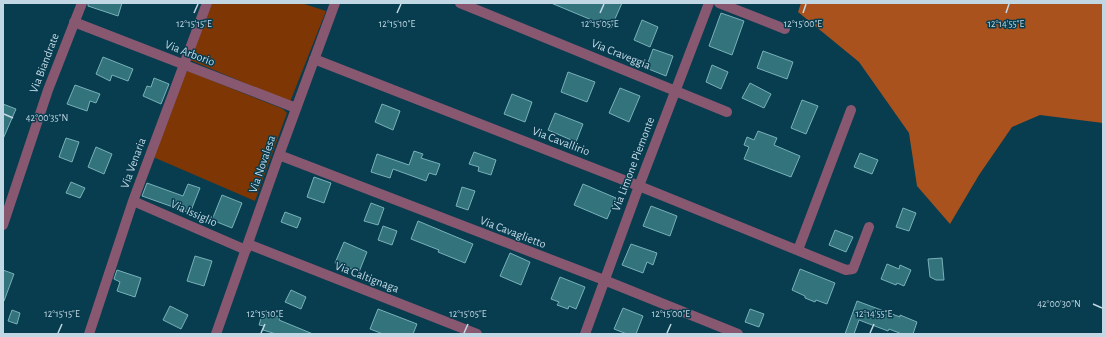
<svg xmlns="http://www.w3.org/2000/svg" width="1106" height="337" font-family="'Alegreya Sans',sans-serif">
<style>
.green{fill:#7d3604}
.forest{fill:#aa521d}
.building{fill:#33737c;stroke:#78b1b9}
.lines{fill:none;stroke-linecap:round;stroke-linejoin:round}
.street{stroke:#885770;stroke-width:10}
.ticks{fill:none;stroke:#c1d8e4;stroke-width:1.5}
.labels{text-anchor:middle;dominant-baseline:central;stroke-width:3;stroke-linejoin:round;paint-order:stroke}
.street-label{font-size:12px;fill:#c1d8e4;stroke:#083c4f}
.ticks-label{font-size:10px;text-anchor:middle;fill:#c1d8e4;stroke:#083c4f;stroke-width:3;stroke-linejoin:round;paint-order:stroke}
</style>
<rect width="100%" height="100%" fill="#083c4f"/>
<path class="green" d="M212,3H301L326,11L290,102L190,60L189,57Z
M188,71L283,109L287,113L255,201L153,157L183,75Z"/>
<path class="forest" d="M801,3H1103V123L1040,115L1012,127L979,175L950,224L917,186L909,133L859,62L798,12Z"/>
<path class="building" d="M88,3H122L118,16L88,6Z
M551,3H622L611,28Z
M721,13L744,21L732,55L709,46Z
M642,20L658,27L650,47L634,40Z
M653,49L673,56L666,76L646,68Z
M763,51L793,62L787,79L757,68Z
M103,57L133,69L128,81L112,75L110,81L96,74Z
M712,65L728,72L721,89L706,82Z
M568,72L595,82L587,102L561,92Z
M154,78L169,84L161,104L143,96L147,86L151,87Z
M750,83L771,94L764,108L742,98Z
M75,85L100,94L96,103L90,101L87,111L67,104Z
M620,88L640,96L629,122L609,113Z
M512,94L532,102L525,122L504,114Z
M802,100L818,106L806,134L791,128Z
M3,104L16,109L3,139Z
M382,104L400,111L393,130L375,122Z
M555,113L583,124L576,142L548,130Z
M758,131L777,138L774,145L800,156L791,177L744,159L749,147L744,145L747,137L754,140Z
M66,138L79,142L72,162L59,157Z
M96,147L112,154L104,174L88,167Z
M414,151L423,154L421,158L440,164L436,175L429,173L426,181L393,169L390,178L371,172L377,154L409,165Z
M474,152L496,160L491,175L478,171L479,167L469,164Z
M860,153L878,160L872,174L854,167Z
M314,177L331,183L324,203L307,197Z
M71,182L85,188L80,198L66,193Z
M147,183L183,196L188,184L200,188L190,213L142,196Z
M583,184L616,198L607,219L574,205Z
M462,187L475,191L468,210L456,206Z
M222,195L242,203L232,228L212,220Z
M371,203L384,208L378,225L364,221Z
M651,206L677,216L670,236L643,226Z
M903,208L916,213L909,231L896,227Z
M285,212L301,218L297,228L281,222Z
M418,221L473,244L465,263L438,252L439,250L411,239Z
M383,226L397,231L392,245L378,240Z
M835,230L853,237L846,252L829,245Z
M344,242L367,252L359,272L335,263Z
M631,244L657,253L653,265L647,262L643,273L622,265Z
M510,253L530,262L521,285L500,276Z
M195,256L212,261L204,286L187,281Z
M942,258L944,280H936L930,277L928,259Z
M887,264L899,269L900,265L911,270L904,286L897,283L896,285L881,279Z
M800,269L835,283L827,304L816,300L815,302L805,298V296L792,290Z
M3,270L14,274L4,301H3Z
M117,270L141,278L135,297L117,291L120,282L114,279Z
M560,277L585,287L576,309L569,306L568,309L557,305L559,302L551,299Z
M291,290L306,297L301,309L285,302Z
M857,301L900,317V315L917,322L913,334H902L889,329L888,331L859,320L854,334H845Z
M170,306L188,315L181,329L163,320Z
M623,308L643,316L636,334H627L614,329Z
M378,309L417,324L413,334H383L370,329Z
M750,309L764,314L759,327L745,322Z
M12,310L20,313L17,324L8,321Z
M263,312L280,317L279,320L313,334H276L263,330L264,326L259,325Z"/>
<g class="lines">
<path class="street" d="M460,3L727,112
M719,3L785,29
M74,22L296,108
M314,59L639,186L846,270L853,269L869,227
M279,155L604,280L738,334
M133,201L246,250
M3,225L48,90L82,3
M248,244L477,334
M798,250L851,110
M89,334L133,201L207,3
M216,334L279,155L335,3
M585,334L639,186L709,3"/>
</g>
<path class="ticks" d="M194,13L198,4M397,13L401,4M600,13L604,4M803,13L806,4M1006,13L1009,4M4,114L13,118M1093,304L1102,308M58,333L62,324M261,333L265,324M464,333L468,324M667,333L671,324M870,333L874,324"/>
<g class="labels">
<g class="street-label">
<text transform="translate(190 53) rotate(21)">Via Arborio</text>
<text transform="translate(621 54) rotate(22)">Via Craveggia</text>
<text transform="translate(44 63) rotate(-69)">Via Biandrate</text>
<text transform="translate(561 141) rotate(21)">Via Cavallirio</text>
<text transform="translate(133 163) rotate(-70)">Via Venaria</text>
<text transform="translate(262 164) rotate(-71)">Via Novalesa</text>
<text transform="translate(633 164) rotate(-69)">Via Limone Piemonte</text>
<text transform="translate(194 213) rotate(24)">Via Issiglio</text>
<text transform="translate(513 232) rotate(21)">Via Cavaglietto</text>
<text transform="translate(367 277) rotate(21)">Via Caltignaga</text>
</g>
</g>
<g class="ticks-label">
<text x="194" y="27">12°15'15"E</text>
<text x="397" y="27">12°15'10"E</text>
<text x="600" y="27">12°15'05"E</text>
<text x="803" y="27">12°15'00"E</text>
<text x="1006" y="27">12°14'55"E</text>
<text x="47" y="121">42°00'35"N</text>
<text x="1059" y="307">42°00'30"N</text>
<text x="62" y="317">12°15'15"E</text>
<text x="265" y="317">12°15'10"E</text>
<text x="468" y="317">12°15'05"E</text>
<text x="671" y="317">12°15'00"E</text>
<text x="874" y="317">12°14'55"E</text>
</g>
<rect width="1106" height="337" fill="none" stroke="#c1d8e4" stroke-width="8"/>
</svg>
